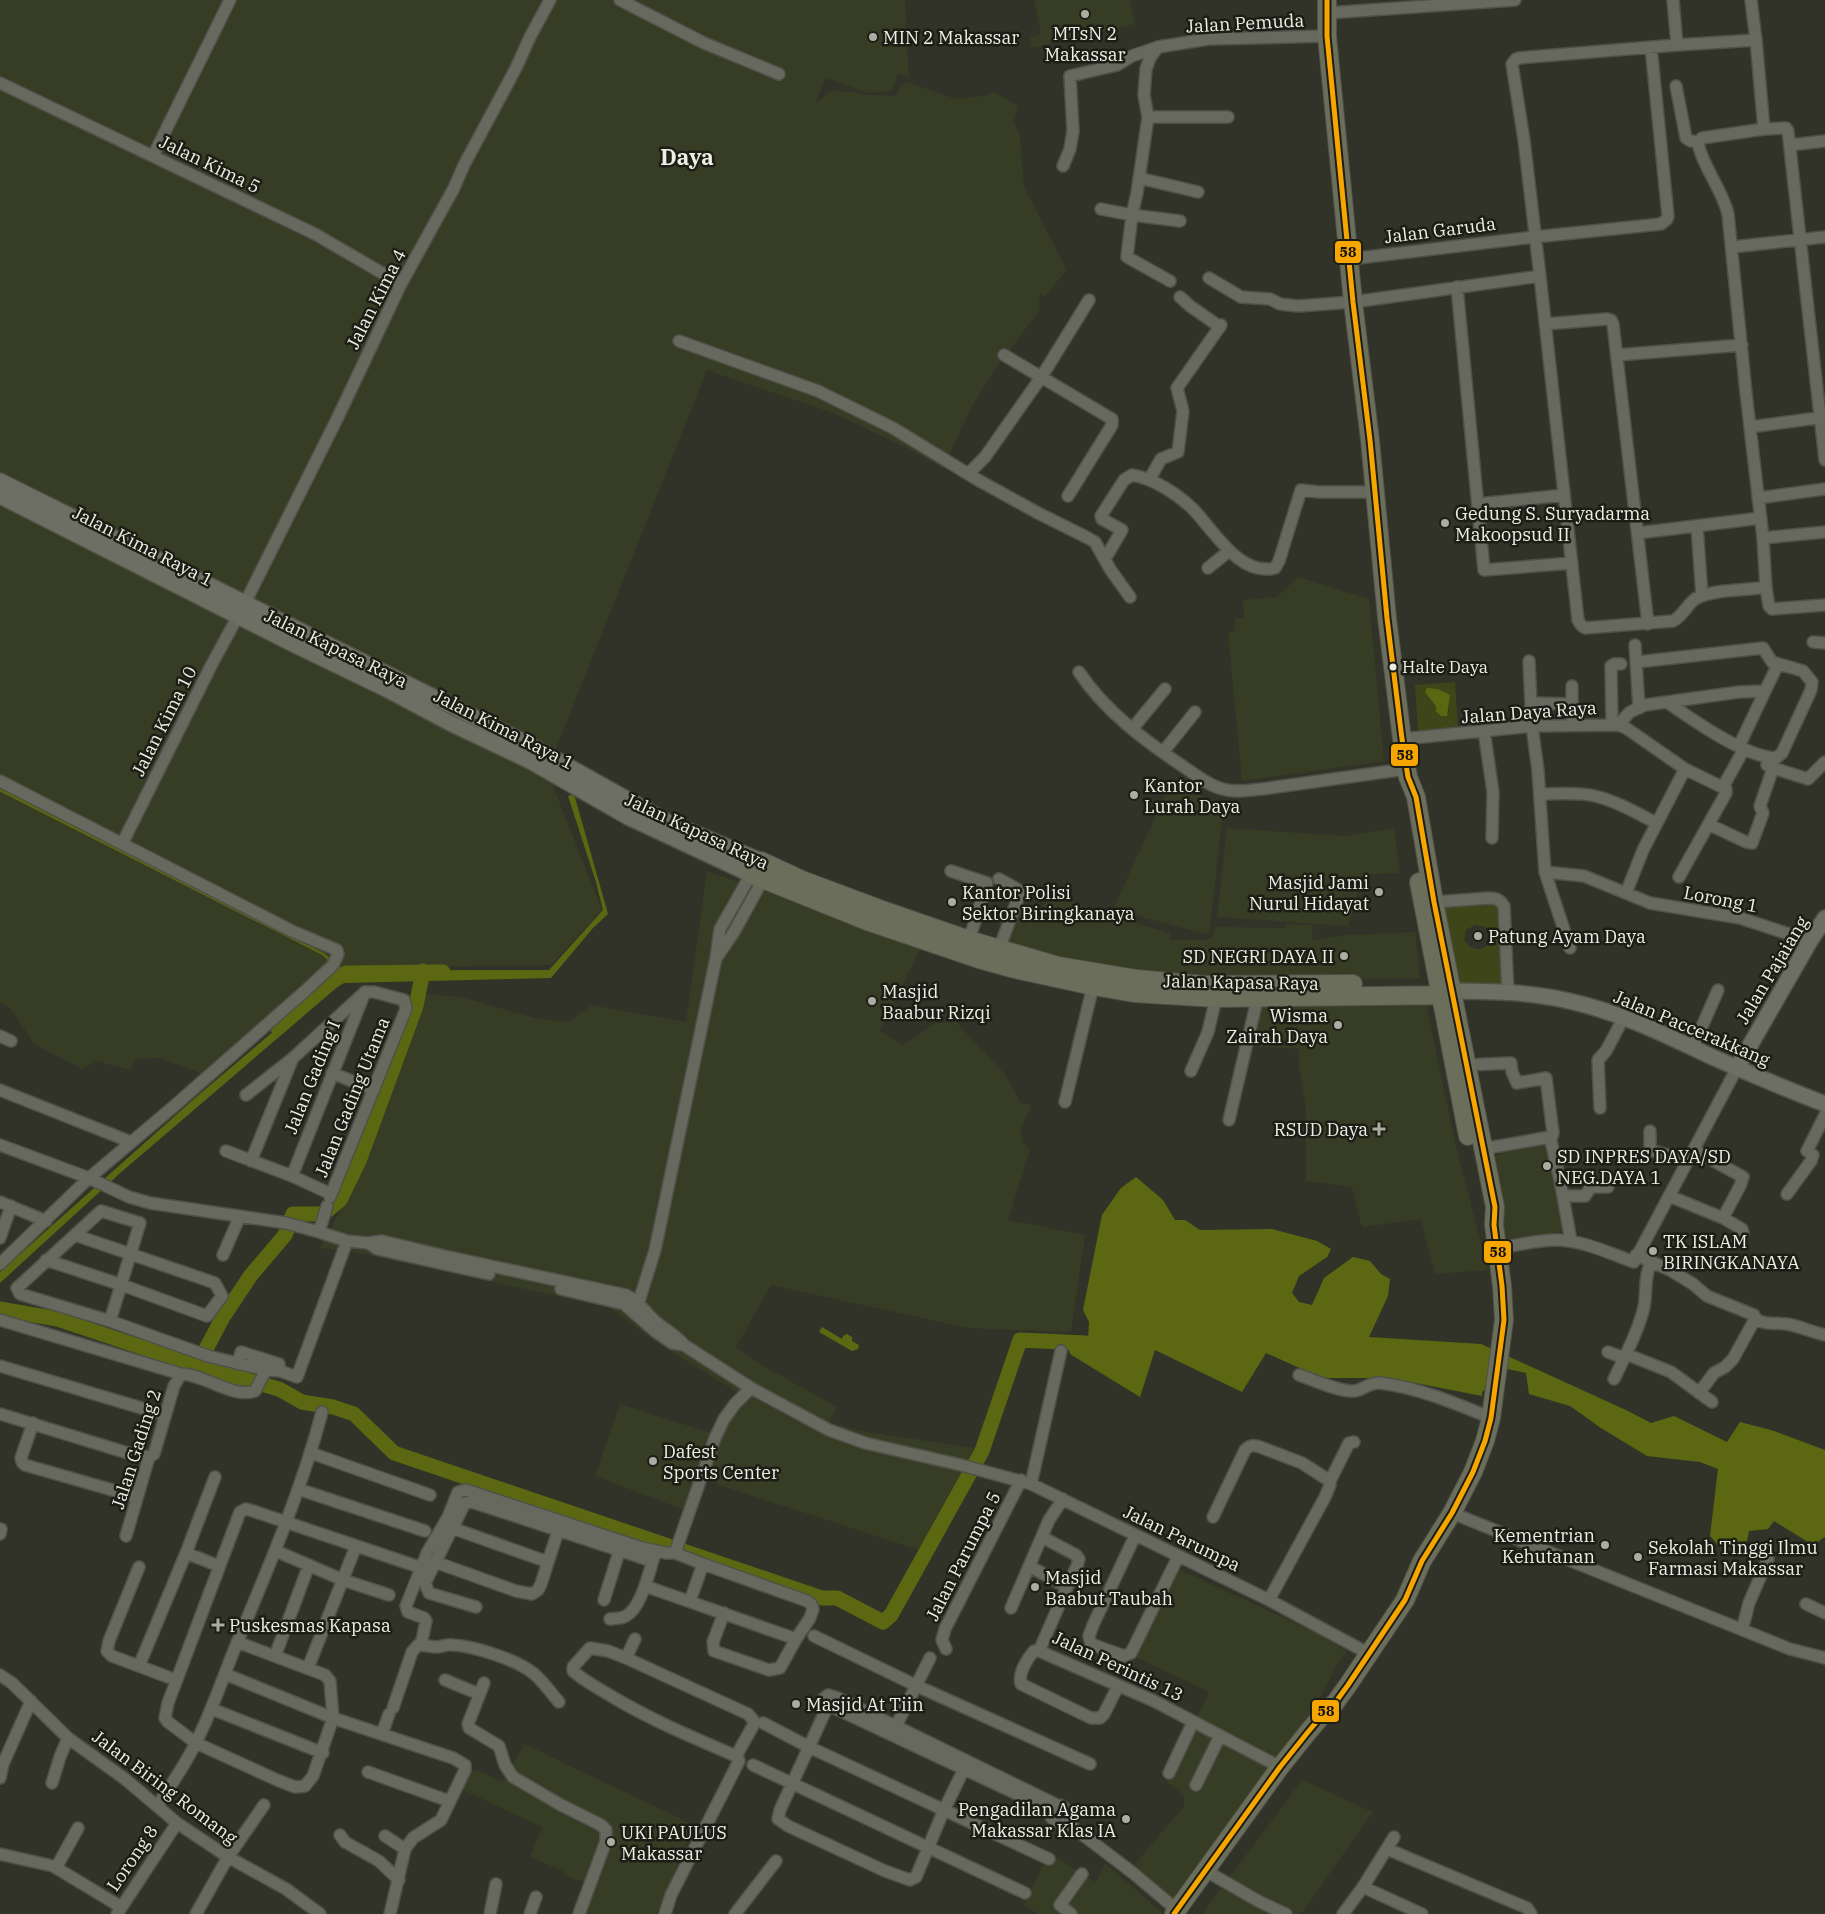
<svg xmlns="http://www.w3.org/2000/svg" width="1825" height="1914" font-family="'IBM Plex Serif',serif">
<style>
.built{fill:#373c24}
.green{fill:#3e4518;fill-rule:evenodd}
.water{fill:#5c6811}
.lines{fill:none;stroke-linecap:round;stroke-linejoin:round}
.stream{stroke:#5c6811;stroke-width:2.5}
.river{stroke:#5c6811;stroke-width:15}
.minor-casing{stroke:#4f5148;stroke-width:14}
.major-casing{stroke:#4f5148;stroke-width:18}
.highway-casing{stroke:#4f5148;stroke-width:20}
.minor{stroke:#67695f;stroke-width:11}
.major{stroke:#6d6f62;stroke-width:15}
.highway{stroke:#6c6e5c;stroke-width:18}
.bus-1-casing{stroke:#1c1e15;stroke-width:9}
.bus-1{stroke:#f7a600;stroke-width:5}
.poi-dot{fill:#abada2;stroke:#1c1e15;stroke-width:2}
.bus-dot{fill:#ecefe3;stroke:#1c1e15;stroke-width:2}
.labels{text-anchor:middle;dominant-baseline:central;stroke-width:5;stroke-linejoin:round;paint-order:stroke}
.bus-label{font-size:17px;fill:#ecefe3;stroke:#1c1e15;text-anchor:start}
.street-label{font-size:18px;fill:#ecefe3;stroke:#1c1e15}
.poi-label{font-size:18px;fill:#ecefe3;stroke:#1c1e15;text-anchor:start}
.district-label{font-size:22px;font-weight:bold;fill:#ecefe3;stroke:#1c1e15}
.line-badge{stroke:#1c1e15;stroke-width:2}
.pale-badge-label{font-size:14px;text-anchor:middle;font-weight:bold;fill:#111}
</style>
<rect width="100%" height="100%" fill="#313328"/>
<path class="built" d="M0,0H905L909,77L898,74L892,91L868,93L825,78L815,104L831,91L855,92L858,94L896,96L901,86L906,82L956,99L983,96L994,92L1018,106L1014,121L1020,135L1024,187L1067,270L1045,296L1039,294L1040,310L997,366L972,406L943,468L911,450L833,413L707,370L553,756V786L602,910L551,965L387,967L325,966L203,1074L159,1058L136,1059L130,1070L97,1061L82,1069L35,1045L11,1009L0,1003Z
M1034,0H1130L1135,24L1032,48L1030,37L1041,34Z
M1298,577L1369,599L1384,761L1242,781L1228,632L1235,631V618H1244L1243,600L1277,597Z
M1171,783L1224,805L1209,935L1113,909Z
M1227,828L1344,836L1394,828L1400,873L1363,875L1348,926L1217,917Z
M707,871L779,896L920,949L880,1031L903,1045L936,1023L956,1022L1004,1073L1021,1103L1032,1105L1020,1129L1023,1143L1030,1149L1008,1220L1085,1235L1071,1332L968,1328L771,1285L736,1347L758,1363L837,1407L829,1422L861,1431L974,1448L919,1550L707,1481L695,1514L595,1476L620,1404L711,1433L737,1392L659,1344L608,1307L354,1252L320,1248L342,1208L425,994L461,997L534,1018L569,1022L591,1005L686,1022Z
M1051,894L1100,913L1170,933L1171,940H1205L1212,937L1215,927L1285,928L1286,924L1313,925L1312,940L1349,935L1415,932L1420,978L1233,982L1135,973L1001,949L1015,908L1038,914Z
M1426,1003L1456,1147L1488,1270L1435,1274L1421,1219L1363,1227L1361,1224L1352,1187L1306,1181V1110L1299,1066V1049L1251,1046L1261,1006Z
M1549,1134L1567,1230L1503,1247L1484,1160L1502,1154V1145Z
M1174,1567L1323,1636L1347,1652L1335,1668L1319,1700L1209,1857L1170,1905L1130,1870L1184,1806V1795L1167,1782L1209,1692L1129,1654Z
M524,1744L694,1825L657,1914H571L584,1882L568,1877L561,1870L530,1857L542,1827L461,1789L469,1770L482,1772L502,1782Z
M1302,1780L1373,1812L1301,1914H1202Z
M1054,1855L1084,1876L1096,1882L1105,1863L1162,1913L1161,1914H1038L1024,1905L1046,1859Z"/>
<path class="green" d="M1455,682L1458,729L1418,731L1415,685ZM1427,689C1447,687 1448,694 1449,712C1435,708 1432,702 1427,689Z
M1500,903L1503,985H1458L1443,907ZM1475,925L1486,927L1490,933C1491,951 1474,955 1464,940L1466,930Z"/>
<path class="water" d="M1427,688L1438,689L1450,695L1447,716H1441L1435,710L1437,709L1435,705L1425,692Z
M574,794L608,914L593,928L551,978L342,983L119,1174L0,1283V1272L195,1098L341,974L458,970H549L603,910L596,882L568,796Z
M1136,1177L1163,1200L1175,1220H1185L1200,1230L1272,1229L1317,1241L1331,1249L1327,1257L1299,1276L1292,1293L1299,1302L1312,1305L1324,1278L1353,1257L1370,1261L1381,1274L1390,1279L1388,1296L1369,1337L1481,1344L1628,1411L1651,1423L1674,1416L1727,1442L1740,1422L1771,1430L1825,1450V1537L1813,1545L1774,1521L1768,1529L1749,1531L1747,1541L1718,1545L1710,1536L1718,1469L1700,1462L1647,1456L1601,1428L1570,1406L1529,1394L1526,1373L1508,1369L1482,1392V1396L1390,1378H1322L1266,1353L1242,1392L1155,1350L1140,1397L1070,1354L1067,1342L1088,1340L1089,1322L1083,1310L1102,1215L1121,1188Z
M822,1327L842,1339L843,1336L847,1334L852,1337V1341L859,1345L858,1349L852,1351L819,1332Z"/>
<g class="lines">
<path class="stream" d="M0,790L323,954L331,961
M337,966L346,973"/>
<path class="river" d="M278,1028L326,985L346,973L443,972
M0,1309L57,1319L201,1367L279,1389L302,1402L333,1407L354,1414L394,1453L822,1598H837L883,1622L891,1615L982,1451L1020,1340L1086,1343
M197,1366L223,1317L251,1275L285,1235L293,1214H323L340,1200L359,1161L416,1006L423,971"/>
<g class="minor-casing">
<path id="minor" d="M620,0L704,43L779,74
M1673,0L1677,45L1519,58L1516,59L1512,64L1524,140L1540,276L1578,620L1581,625L1585,628L1673,621C1683,616 1686,606 1695,599C1709,590 1743,590 1760,588H1766L1769,606L1772,609L1825,605
M1327,13L1515,0
M1756,40L1764,129L1786,128L1788,131L1825,460
M1677,45L1756,40L1751,0
M0,83L315,234L401,284
M1676,86L1686,138L1691,141L1699,142
M1148,117H1228
M1764,129L1702,138L1698,144C1704,169 1722,189 1728,214L1746,393L1763,538L1766,588
M1790,145L1825,141
M153,156L230,0
M1063,166L1070,149L1073,131L1070,76L1117,65L1132,56L1158,47
M1139,178L1198,192
M1101,209L1132,215L1180,221
M1732,247L1825,237
M1350,259L1534,237L1661,224L1667,219L1668,216L1651,47
M1209,278L1241,297L1270,299L1280,304L1298,306L1353,302L1540,276
M1170,281L1127,257L1132,215L1137,193L1148,117L1144,95L1146,69L1150,58L1158,47L1208,39L1327,36
M1457,287L1484,570L1572,563
M1180,297L1190,306L1220,327
M1545,324L1607,319L1611,320L1613,324L1648,624
M679,341L818,391L893,428L978,480L1038,513L1088,538L1095,542L1110,569L1130,597
M1004,355L1112,419V425L1068,496
M1617,355L1742,345
M1750,427L1825,417
M969,473L985,457L1042,376L1089,300
M1149,480L1161,459L1178,452L1183,411L1177,388L1221,325
M1758,498L1825,489
M1478,504L1564,495
M1697,526L1702,596
M1638,533L1761,518
M1763,538L1825,532
M1105,559L1122,530L1102,519L1101,516L1124,480L1132,475C1153,478 1177,494 1192,508C1213,529 1239,577 1275,568L1279,561L1301,490L1319,492H1375
M1208,568L1229,551
M1813,642L1825,643
M1635,645L1639,708
M1529,661L1532,726L1538,771L1545,872L1570,948
M1637,662L1763,648L1772,662L1803,671L1812,682L1811,690L1782,753L1776,758C1745,757 1693,720 1667,702
M1079,672C1105,711 1145,741 1184,767C1196,775 1209,786 1223,789C1236,793 1249,790 1262,789L1406,769
M1572,686V725
M1531,703L1572,704
M1612,725L1611,666L1614,664H1621
M1618,725L1630,712L1645,705L1739,692L1765,691
M1132,729L1165,689
M1484,731L1493,792L1492,838
M1402,739L1532,726L1618,725L1626,728L1685,769L1726,789V793L1679,877
M1739,746L1778,664
M1163,752L1195,712
M1767,765L1773,768L1808,779L1825,762
M0,781L292,931L337,950L338,954L333,965L305,991L173,1107L89,1178L0,1264
M1723,787L1744,749
M1540,794C1558,794 1577,792 1595,796C1616,801 1637,813 1656,823
M1710,825L1746,842L1752,843L1763,813L1760,806L1773,768
M122,844L212,664L245,603L338,417L401,284L454,188L464,165L516,68L530,37L550,0
M951,871L987,883L969,940
M1545,872L1584,876L1650,903L1740,918L1810,941
M1626,893L1643,850L1685,769
M1434,902L1490,898C1497,898 1500,900 1504,906L1508,993
M999,949L1020,893L1017,889L999,879
M717,957L734,932L766,874
M0,1036L11,1041
M1693,1047L1718,990
M1466,1065L1511,1063L1512,1072L1517,1083L1546,1078L1553,1133L1551,1139
M1191,1071L1208,1032L1216,998
M332,1073L374,1090
M0,1090L131,1142
M246,1095L293,1058L364,993
M1065,1102L1093,986
M1600,1108L1598,1060L1606,1051L1624,1017
M1229,1120L1258,996
M1650,1131V1150L1688,1161
M0,1145L89,1178L129,1197L150,1203L286,1223L319,1232L347,1241L368,1243L382,1241L449,1257L626,1295C639,1301 646,1313 656,1322C666,1330 676,1335 684,1345L751,1388L829,1430L865,1443L961,1465L1031,1484L1269,1600L1362,1650
M1482,1149L1550,1137L1560,1180L1571,1241
M1694,1150L1743,1177L1740,1186L1723,1218
M226,1151L292,1176L331,1194
M251,1161L292,1060
M292,1176L365,992
M1787,1194L1811,1161L1813,1155L1807,1151L1825,1115
M1563,1196H1585L1591,1187H1608
M1669,1196L1723,1218L1742,1229L1743,1233L1738,1242
M330,1197L406,1009L404,1000L374,992H365
M0,1202L46,1221
M319,1232L327,1206
M0,1238L11,1206
M368,1243L377,1249L489,1274
M1498,1249C1517,1245 1536,1240 1556,1240C1582,1240 1609,1253 1634,1262L1737,1068
M223,1255L240,1216
M1636,1255L1670,1270L1693,1284L1707,1296L1754,1315L1755,1319C1769,1326 1773,1322 1787,1324C1799,1326 1812,1332 1825,1335
M46,1260L122,1285L207,1316L222,1296L215,1283L75,1235
M561,1289L624,1304L656,1332L672,1343L684,1345
M635,1314L655,1250L716,958L720,929L754,869
M0,1320L181,1374C204,1374 233,1399 255,1391L266,1370L280,1371L297,1377L347,1241
M110,1321L140,1223L101,1211L17,1288L20,1294L110,1321L208,1356L266,1370
M1608,1352L1624,1358
M1626,1354L1671,1372L1712,1402
M238,1364L241,1352L279,1364L280,1371
M0,1366L165,1415
M1299,1375C1314,1380 1339,1392 1354,1391C1364,1390 1369,1382 1380,1383C1419,1388 1455,1403 1491,1418
M1614,1379C1625,1356 1638,1332 1644,1307C1647,1290 1644,1277 1651,1262
M1699,1393L1714,1373L1725,1367L1733,1359L1755,1319
M0,1414L131,1454L149,1457
M33,1423L21,1458L22,1462L25,1465L137,1497
M311,1453L430,1495
M215,1477L186,1553L219,1566
M1330,1481L1349,1443L1354,1442
M1031,1484L1061,1351
M298,1489L425,1531
M1452,1513L1790,1649L1825,1658
M1213,1517L1245,1450C1250,1445 1253,1445 1260,1447L1302,1463L1330,1481V1485L1325,1497L1269,1600
M452,1528L548,1562
M0,1534L1,1529
M126,1536L149,1457L154,1454L174,1386L181,1374
M1135,1536L1093,1625L1089,1636L1091,1644L1124,1656L1131,1653L1178,1557
M1042,1537L1076,1555L1079,1559L1077,1566L1067,1587
M276,1551L343,1580L389,1595
M675,1553L703,1564
M435,1562L516,1591L532,1594L538,1590L541,1584L558,1531
M1029,1566L1067,1587L1039,1651L1154,1701L1280,1767
M139,1567L109,1641L107,1651L112,1656L176,1680
M645,1586L796,1639
M604,1600L619,1552
M690,1601L703,1564L807,1601L811,1604L813,1609L810,1618L796,1639L780,1668L769,1670L714,1651L713,1642L724,1613
M1806,1604L1825,1613
M476,1607L429,1593L425,1583L465,1503L472,1502L652,1561
M1011,1608L1049,1520L1063,1499
M610,1619C616,1618 621,1619 626,1616C642,1607 649,1571 655,1554
M1742,1630L1749,1603L1768,1559
M814,1636L917,1686L1090,1764
M635,1639L626,1658L608,1651L590,1648L573,1667V1671C584,1681 598,1688 611,1696C651,1720 694,1738 736,1756L738,1758L739,1761L671,1895L665,1914
M237,1642L325,1675L330,1681L333,1718L453,1758L465,1765V1770L441,1820L413,1838L405,1849L390,1914
M421,1645L426,1621L424,1618L408,1612L406,1606L427,1553L448,1517L458,1492L466,1490L642,1548L666,1553H675L715,1438L724,1419L735,1404L751,1388
M946,1649L942,1640L945,1629L1021,1480
M1039,1651H1034C1027,1659 1018,1673 1021,1684L1091,1718H1100L1104,1714L1118,1686
M275,1656L309,1565
M626,1658L748,1714L754,1721V1724L736,1756
M139,1666L186,1553
M308,1668L356,1546
M225,1674L333,1718L313,1776L305,1786L295,1787L277,1780L196,1743L168,1722L165,1718L168,1703L240,1512L246,1509L253,1511L416,1566
M0,1675L12,1683L68,1738L125,1779L177,1823L228,1857L286,1889L320,1914
M445,1680L479,1694
M484,1683L468,1724L469,1728L499,1746L505,1765L513,1777L561,1805L601,1825L606,1830V1841L579,1914
M393,1708L412,1652L418,1645C425,1645 431,1647 438,1647C443,1646 448,1644 453,1645C474,1646 517,1660 533,1673C543,1681 551,1693 559,1702
M212,1709L323,1753
M763,1723L809,1747L828,1705
M894,1730L930,1658
M382,1734L389,1714
M753,1765L1025,1893
M964,1769L943,1812L916,1877L910,1880L885,1871L788,1826L778,1819L780,1810L809,1747L1049,1859
M368,1772L449,1801
M1169,1773L1193,1722
M0,1778L3,1764L31,1701
M52,1783L60,1757L68,1738
M1196,1785L1220,1736
M158,1805C171,1784 187,1763 197,1740C215,1705 226,1667 242,1631C272,1559 302,1488 322,1412
M1050 1813a8 8 0 1 1 16 0a8 8 0 1 1-16 0Z
M1051,1810L828,1705L825,1703L823,1699L828,1695L838,1698L1057,1805
M1062,1819L1133,1873L1177,1910
M340,1835L345,1842L379,1861L399,1880
M385,1836L405,1849
M1387,1849L1527,1908L1531,1914
M0,1854L53,1866L121,1907
M56,1868L78,1828
M1206,1871L1260,1902L1286,1914
M1363,1887L1422,1914
M117,1914L177,1823
M196,1914L228,1857L264,1805
M490,1914L496,1884
M530,1914L536,1897
M735,1914L776,1861
M1071,1914L1060,1905L1082,1874
M1343,1914L1363,1887L1394,1837"/>
</g>
<g class="major-casing">
<path id="major" d="M0,481L528,744L668,822L761,861
M0,496L295,645L388,690L450,723L530,761L628,817L750,874
M1452,991C1491,991 1531,992 1569,1001C1619,1012 1664,1034 1710,1056C1748,1073 1786,1089 1825,1104
M1737,1068L1810,941L1825,918"/>
</g>
<g class="highway-casing">
<path id="highway" d="M761,861L802,880L885,911L969,940L1058,966L1136,979L1204,985L1353,984
M750,874L867,921L979,959L1015,969L1093,986L1134,993L1216,998L1453,995
M1419,882L1468,1136
M1174,1914L1280,1767L1308,1732L1324,1713L1335,1703L1348,1685L1405,1600L1422,1561L1452,1513L1473,1472L1485,1441L1491,1418L1504,1320L1502,1286L1494,1225L1495,1207L1434,902L1416,797L1408,777L1402,739L1387,618L1370,440L1353,302L1327,36V0"/>
</g>
<use href="#minor" class="minor"/>
<use href="#major" class="major"/>
<use href="#highway" class="highway"/>
<g class="bus-1-casing">
<path id="bus-1" d="M1174,1914L1280,1767L1308,1732L1324,1713L1335,1703L1348,1685L1405,1600L1422,1561L1452,1513L1473,1472L1485,1441L1491,1418L1504,1320L1502,1286L1494,1225L1495,1207L1434,902L1416,797L1408,777L1402,739L1387,618L1370,440L1353,302L1327,36V0"/>
</g>
<use href="#bus-1" class="bus-1"/>
</g>
<g class="poi-dot">
<circle cx="1085" cy="14" r="5"/>
<circle cx="873" cy="37" r="5"/>
<circle cx="1445" cy="523" r="5"/>
<circle cx="1134" cy="795" r="5"/>
<circle cx="1379" cy="892" r="5"/>
<circle cx="952" cy="902" r="5"/>
<circle cx="1478" cy="936" r="5"/>
<circle cx="1344" cy="956" r="5"/>
<circle cx="872" cy="1001" r="5"/>
<circle cx="1338" cy="1025" r="5"/>
<path d="M1376.5 1121.5h5v5h5v5h-5v5h-5v-5h-5v-5h5z"/>
<circle cx="1547" cy="1166" r="5"/>
<circle cx="1653" cy="1251" r="5"/>
<circle cx="653" cy="1461" r="5"/>
<circle cx="1605" cy="1545" r="5"/>
<circle cx="1638" cy="1557" r="5"/>
<circle cx="1035" cy="1587" r="5"/>
<path d="M215.5 1617.5h5v5h5v5h-5v5h-5v-5h-5v-5h5z"/>
<circle cx="796" cy="1704" r="5"/>
<circle cx="1126" cy="1819" r="5"/>
<circle cx="611" cy="1842" r="5"/>
</g>
<circle class="bus-dot" cx="1393" cy="667" r="4.5"/>
<g class="labels">
<g class="bus-label">
<text x="1402" y="667">Halte Daya</text>
</g>
<g class="street-label">
<text transform="translate(1245 23) rotate(-3)">Jalan Pemuda</text>
<text transform="translate(210 164) rotate(26)">Jalan Kima 5</text>
<text transform="translate(1440 230) rotate(-7)">Jalan Garuda</text>
<text transform="translate(376 299) rotate(-63)">Jalan Kima 4</text>
<text transform="translate(143 546) rotate(27)">Jalan Kima Raya 1</text>
<text transform="translate(336 648) rotate(26)">Jalan Kapasa Raya</text>
<text transform="translate(1529 712) rotate(-4)">Jalan Daya Raya</text>
<text transform="translate(164 721) rotate(-63)">Jalan Kima 10</text>
<text transform="translate(504 729) rotate(27)">Jalan Kima Raya 1</text>
<text transform="translate(697 831) rotate(25)">Jalan Kapasa Raya</text>
<text transform="translate(1721 899) rotate(11)">Lorong 1</text>
<text transform="translate(1772 970) rotate(-59)">Jalan Pajaiang</text>
<text transform="translate(1241 982) rotate(1)">Jalan Kapasa Raya</text>
<text transform="translate(1692 1028) rotate(23)">Jalan Paccerakkang</text>
<text transform="translate(312 1077) rotate(-68)">Jalan Gading I</text>
<text transform="translate(352 1097) rotate(-68)">Jalan Gading Utama</text>
<text transform="translate(136 1449) rotate(-72)">Jalan Gading 2</text>
<text transform="translate(1182 1538) rotate(26)">Jalan Parumpa</text>
<text transform="translate(963 1556) rotate(-63)">Jalan Parumpa 5</text>
<text transform="translate(1118 1666) rotate(25)">Jalan Perintis 13</text>
<text transform="translate(165 1787) rotate(37)">Jalan Biring Romang</text>
<text transform="translate(132 1858) rotate(-56)">Lorong 8</text>
</g>
<g class="poi-label">
<text x="1085" y="33" text-anchor="middle">MTsN 2<tspan x="1085" dy="21">Makassar</tspan></text>
<text x="883" y="37">MIN 2 Makassar</text>
<text x="1455" y="513">Gedung S. Suryadarma<tspan x="1455" dy="21">Makoopsud II</tspan></text>
<text x="1144" y="785">Kantor<tspan x="1144" dy="21">Lurah Daya</tspan></text>
<text x="1369" y="882" text-anchor="end">Masjid Jami<tspan x="1369" dy="21">Nurul Hidayat</tspan></text>
<text x="962" y="892">Kantor Polisi<tspan x="962" dy="21">Sektor Biringkanaya</tspan></text>
<text x="1488" y="936">Patung Ayam Daya</text>
<text x="1334" y="956" text-anchor="end">SD NEGRI DAYA II</text>
<text x="882" y="991">Masjid<tspan x="882" dy="21">Baabur Rizqi</tspan></text>
<text x="1328" y="1015" text-anchor="end">Wisma<tspan x="1328" dy="21">Zairah Daya</tspan></text>
<text x="1368" y="1129" text-anchor="end">RSUD Daya</text>
<text x="1557" y="1156">SD INPRES DAYA/SD<tspan x="1557" dy="21">NEG.DAYA 1</tspan></text>
<text x="1663" y="1241">TK ISLAM<tspan x="1663" dy="21">BIRINGKANAYA</tspan></text>
<text x="663" y="1451">Dafest<tspan x="663" dy="21">Sports Center</tspan></text>
<text x="1595" y="1535" text-anchor="end">Kementrian<tspan x="1595" dy="21">Kehutanan</tspan></text>
<text x="1648" y="1547">Sekolah Tinggi Ilmu<tspan x="1648" dy="21">Farmasi Makassar</tspan></text>
<text x="1045" y="1577">Masjid<tspan x="1045" dy="21">Baabut Taubah</tspan></text>
<text x="229" y="1625">Puskesmas Kapasa</text>
<text x="806" y="1704">Masjid At Tiin</text>
<text x="1116" y="1809" text-anchor="end">Pengadilan Agama<tspan x="1116" dy="21">Makassar Klas IA</tspan></text>
<text x="621" y="1832">UKI PAULUS<tspan x="621" dy="21">Makassar</tspan></text>
</g>
<g class="district-label">
<text x="687" y="156">Daya</text>
</g>
</g>
<g class="line-badge">
<rect x="1334" y="240" width="28" height="24" rx="5" fill="#f7a600"/>
<rect x="1390" y="743" width="29" height="24" rx="5" fill="#f7a600"/>
<rect x="1483" y="1240" width="29" height="24" rx="5" fill="#f7a600"/>
<rect x="1311" y="1699" width="29" height="24" rx="5" fill="#f7a600"/>
</g>
<g class="pale-badge-label">
<text x="1348" y="257">58</text>
<text x="1405" y="760">58</text>
<text x="1498" y="1257">58</text>
<text x="1326" y="1716">58</text>
</g>
</svg>
